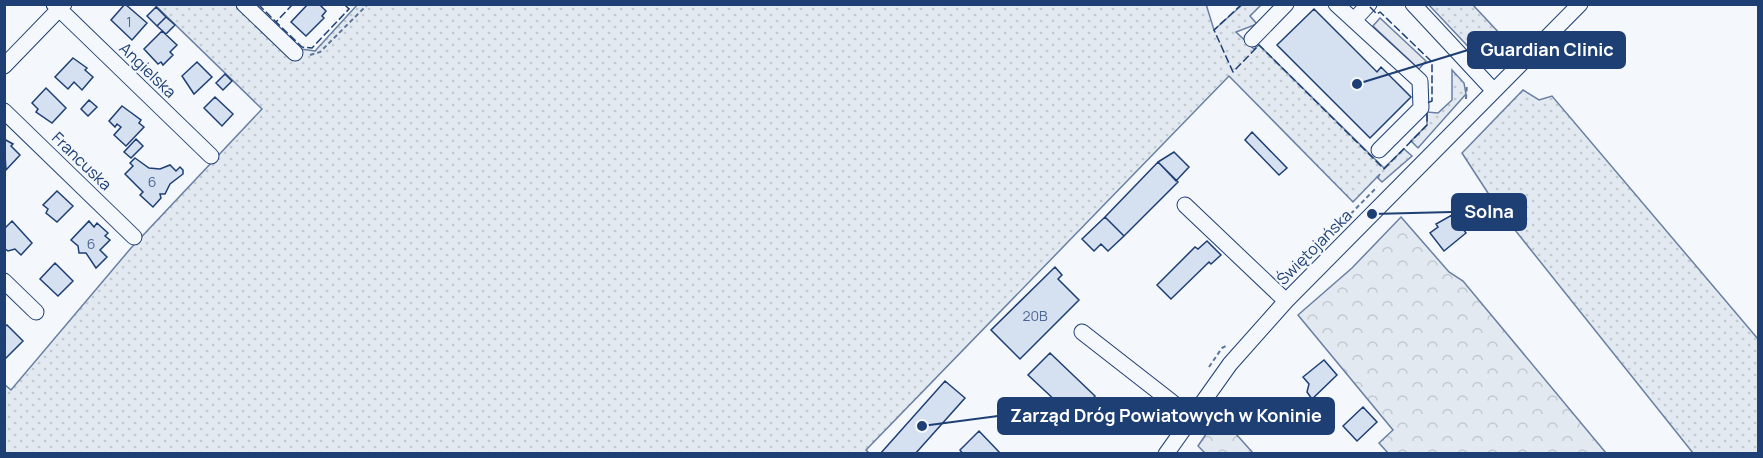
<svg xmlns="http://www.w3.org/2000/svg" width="1763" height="458" font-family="Manrope,sans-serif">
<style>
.grass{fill:url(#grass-dots);stroke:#687fa3;stroke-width:1.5}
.forest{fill:url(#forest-crowns);stroke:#687fa3;stroke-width:1.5}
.parking{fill:#e3e8f0;stroke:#687fa3;stroke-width:1.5}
.building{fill:#d5e0f0;stroke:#1d3f73;stroke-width:1.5}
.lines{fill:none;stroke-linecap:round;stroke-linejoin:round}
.minor-casing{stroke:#1d3f73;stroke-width:17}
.path{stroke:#5e769c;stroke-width:2;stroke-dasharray:4.5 3;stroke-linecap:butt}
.minor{stroke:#f4f7fb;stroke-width:15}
.fence{stroke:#1d3f73;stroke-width:1.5;stroke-dasharray:8 3;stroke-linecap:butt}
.labels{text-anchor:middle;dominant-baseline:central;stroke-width:4.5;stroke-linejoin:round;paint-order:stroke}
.number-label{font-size:14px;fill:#4b6792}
.street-label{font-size:16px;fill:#1d3f73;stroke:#f4f7fb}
.leader{fill:none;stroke:#1d3f73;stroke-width:2}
.callout-dot{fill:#1d3f73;stroke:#f4f7fb;stroke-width:2}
.callout{fill:#1d3f73;stroke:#1d3f73;stroke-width:2}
.callout-label{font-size:18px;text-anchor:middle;font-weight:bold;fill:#fff}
</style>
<defs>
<pattern id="grass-dots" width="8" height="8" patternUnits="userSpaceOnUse" patternTransform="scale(1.5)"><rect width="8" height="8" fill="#e3e9f0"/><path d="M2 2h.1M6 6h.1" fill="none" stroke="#c2c9d1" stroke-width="1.8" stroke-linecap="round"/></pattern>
<pattern id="forest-crowns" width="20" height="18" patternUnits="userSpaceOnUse" patternTransform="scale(1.5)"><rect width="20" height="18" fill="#e3e9f0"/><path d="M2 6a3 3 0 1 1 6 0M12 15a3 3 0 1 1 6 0" fill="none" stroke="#c2c9d1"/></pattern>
</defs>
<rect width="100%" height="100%" fill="#f4f7fb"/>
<path class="grass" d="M358,4H1206L1214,30L1242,5H1261L1250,16L1257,24L1236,32L1254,49L1259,45L1384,168L1404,149L1412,156L1382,182L1378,178L1380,174L1353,202L1229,76L866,450L869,453H5L4,384L11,390L131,248L262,109L155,5H255L301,49L315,51Z
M1429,5H1473L1515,50L1501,62L1489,61L1481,55L1478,57Z
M1452,70L1464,83L1466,94L1418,148L1411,141L1427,125V112L1438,113L1452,100Z
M1523,90L1539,100L1552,96L1758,339V453H1693L1499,210L1462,153Z"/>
<path class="forest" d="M1401,217L1449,272L1463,281L1606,453H1388L1379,443L1393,430L1298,315L1352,268Z
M1219,415L1253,453H1205L1198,446Z"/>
<path class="parking" d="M1380,18L1426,61L1419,69L1373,26Z"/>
<path class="building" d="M125,4L147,23L132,40L111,20Z
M308,4H319L326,11L322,16L324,18L306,36L291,22Z
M156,7L166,17L157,26L147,16Z
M1314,9L1377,72L1381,67L1411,97L1370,138L1277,45Z
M166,17L175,25L166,34L157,26Z
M162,31L177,45L170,52L173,55L163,65L161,62L158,64L144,49Z
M73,58L87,68L85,70L93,77L82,90L74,82L68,89L55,77Z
M197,62L212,77L194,94L182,76Z
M225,74L232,81L223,90L216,83Z
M46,88L66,108L52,123L36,112L38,109L32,103Z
M215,97L233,114L222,126L204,108Z
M89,100L97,107L88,116L81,109Z
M122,106L141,120L139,123L144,127L126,146L114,135L121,127L117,124L115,127L109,121Z
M1252,132L1287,168L1279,175L1245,140Z
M4,139L13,144L11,146L20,155L6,170Z
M136,139L143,146L131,158L124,152Z
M1174,152L1189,167L1176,181L1158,162Z
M135,158L149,168L160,169L170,165L176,171L180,167L183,170V174L170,184L165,194H160L161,198L153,207L140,195L143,192L125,174L133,166L130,163Z
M1158,162L1178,182L1124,236L1105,217Z
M57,191L73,206L57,222L46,213L48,209L43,205Z
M1452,215L1466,233L1444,251L1430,233L1438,227L1436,224Z
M1105,217L1124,236L1108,251L1101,244L1094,251L1082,239Z
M12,221L32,243L21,255L15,249L8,251L4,248V229Z
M89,221L94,227L97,223L108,233L105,236L110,240L100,250L107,257L96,268L86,253H79L78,246L71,240Z
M1207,241L1221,255L1211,264L1209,262L1171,299L1157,285L1195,247L1198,249Z
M55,263L73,281L58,296L40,279Z
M1055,267L1062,275L1058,279L1079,300L1020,359L991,330Z
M7,325L23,341L4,360V327Z
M1050,353L1095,396L1074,418L1028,375Z
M1324,360L1337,375L1312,399L1307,392L1309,384L1303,377Z
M945,381L965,398L915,454H880Z
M1363,407L1377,422L1357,441L1343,426Z
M979,431L1001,454H963L960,450Z"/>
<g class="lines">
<g class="minor-casing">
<path id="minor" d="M54,4L211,156
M244,4L295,53
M1336,4L1420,81L1421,108L1379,150
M1413,4L1494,91
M1354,20L1369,4
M1252,39L1286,4
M4,66L64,4
M4,111L134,237
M1185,205L1286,301
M4,281L36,312
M1082,332L1191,417
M1166,454L1230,364L1286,301L1580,4"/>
</g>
<path class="path" d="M310,55L320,52L368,4
M1489,63H1501
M1466,99L1467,84
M1335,230L1377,187
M1209,367L1222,348L1228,345"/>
<use href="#minor" class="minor"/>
<path class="fence" d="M258,4L276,22
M293,4L276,22L302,47L312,48L349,9
M344,4L349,9L353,4
M1242,4L1214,30L1233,72L1259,45L1384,169L1427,125V112
M1370,7L1377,14L1380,12L1432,62V101L1427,103"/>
</g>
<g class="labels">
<g class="number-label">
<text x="129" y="21">1</text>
<text x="152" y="181">6</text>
<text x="91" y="243">6</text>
<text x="1035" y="315">20B</text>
</g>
<g class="street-label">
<text transform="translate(148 70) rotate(44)">Angielska</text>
<text transform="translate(82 161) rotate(44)">Francuska</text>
<text transform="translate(1314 247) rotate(-45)">Świętojańska</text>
</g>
</g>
<path class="leader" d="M1357 84L1468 50M1372 214L1452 212M922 426L998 416"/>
<g class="callout-dot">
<circle cx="1357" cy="84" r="6"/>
<circle cx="1372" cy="214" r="6"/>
<circle cx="922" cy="426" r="6"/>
</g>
<g class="callout">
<rect x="1468" y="32" width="157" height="36" rx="6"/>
<rect x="1452" y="194" width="74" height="36" rx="6"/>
<rect x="998" y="398" width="336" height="36" rx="6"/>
</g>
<g class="callout-label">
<text x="1547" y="56">Guardian Clinic</text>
<text x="1489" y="218">Solna</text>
<text x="1166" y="422">Zarząd Dróg Powiatowych w Koninie</text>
</g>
<rect width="1763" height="458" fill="none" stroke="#1d3f73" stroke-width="12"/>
</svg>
